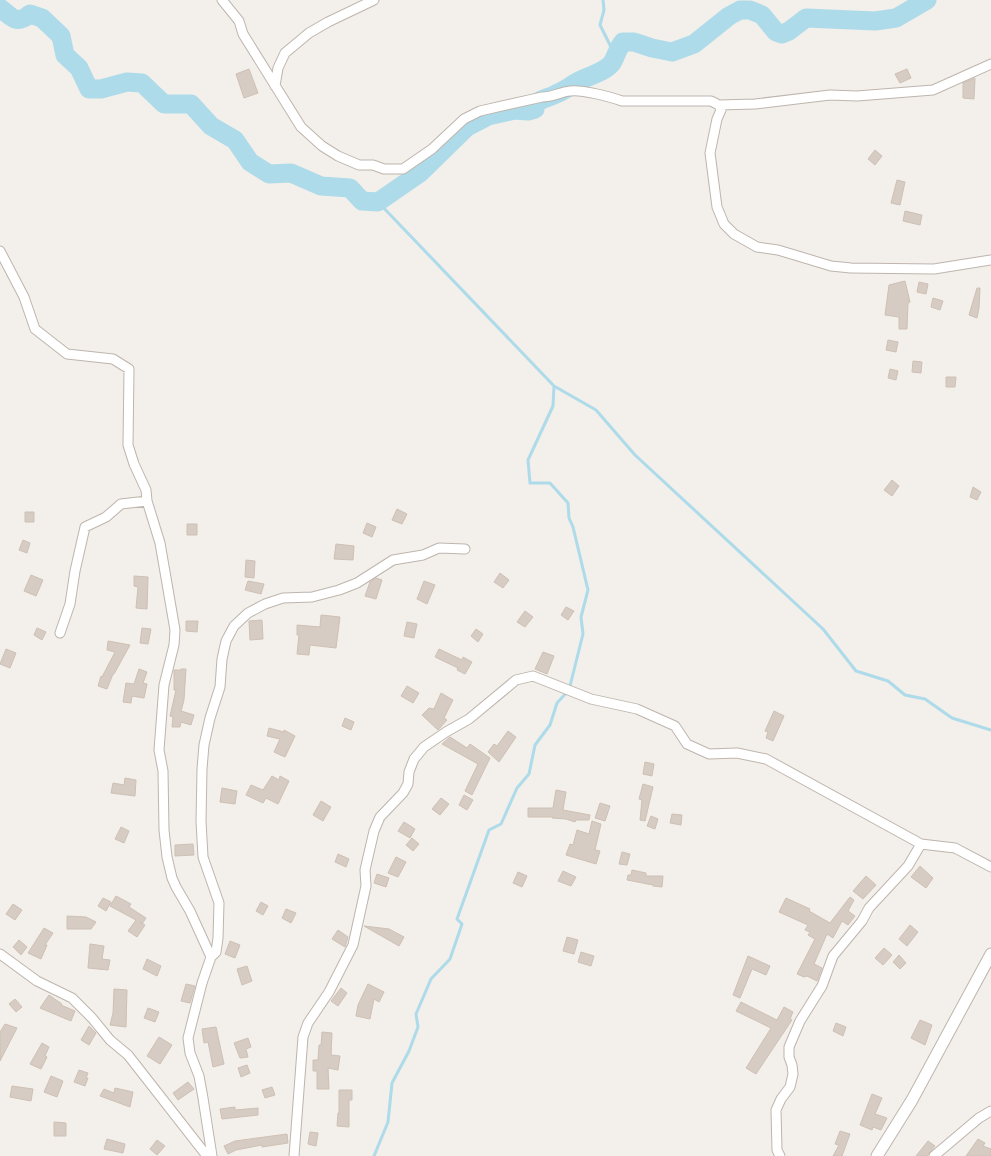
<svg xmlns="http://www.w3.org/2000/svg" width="991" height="1156" font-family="'IBM Plex Sans',sans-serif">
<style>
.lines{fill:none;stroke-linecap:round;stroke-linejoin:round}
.stream{stroke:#addbe9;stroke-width:3}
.river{stroke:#addbe9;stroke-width:19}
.building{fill:#d7ccc3;stroke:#cec0b4}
.minor-casing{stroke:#beb5ad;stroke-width:11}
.tertiary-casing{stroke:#beb5ad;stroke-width:13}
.minor{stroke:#fff;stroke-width:9}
.tertiary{stroke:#fff;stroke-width:11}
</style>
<rect width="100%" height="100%" fill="#f3efea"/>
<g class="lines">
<path class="stream" d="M603,0L604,10L600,25L615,55
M378,202L554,386L596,410L635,455L823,629L856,671L888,681L905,695L925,699L952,718L991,730
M374,1156L388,1122L392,1083L409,1051L418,1027L416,1014L431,979L450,959L462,924L457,919L489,830L501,824L517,788L529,774L535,745L550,725L557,703L569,690L583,634L581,617L588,590L573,527L569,518L568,503L550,483H530L528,460L553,406L554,386"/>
<path class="river" d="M0,8C13,18 16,25 30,14L42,18L61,36L65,55L79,68L89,89H101L127,82L142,83L164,104H191L211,126L235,140L250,162L269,174L291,173L321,186L350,188L362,201L378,202L420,173L467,127L488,116L515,110L528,111L535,109C536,98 548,99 556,94C564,91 570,86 577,82C587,76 604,73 612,63C616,57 617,49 623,42H634L652,48L672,52L694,44L729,16L740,10H750L762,15L776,32L782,34L789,31L806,18L875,21L896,18L927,0"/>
</g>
<path class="building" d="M249,69L258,93L244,98L236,74Z
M907,69L911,78L900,83L895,74Z
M975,78L974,99L963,98V83Z
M875,150L882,156L875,165L868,159Z
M897,180L905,182L900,205L891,203Z
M905,211L922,215L920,225L903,221Z
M905,281L910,302L908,303L907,329H899V317L885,315L889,285Z
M919,282L928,284L926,294L917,292Z
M977,288H980L979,308L977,318L969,315Z
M933,298L943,301L940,310L931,307Z
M888,340L898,342L896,352L886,350Z
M913,361L922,362L921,373L912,372Z
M890,369L898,371L896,380L888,378Z
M946,377H956L955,387H946Z
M892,480L899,486L892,496L884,490Z
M973,487L981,492L977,500L970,497Z
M397,509L407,514L402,524L392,520Z
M25,512H34V522H25Z
M367,523L376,527L372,537L363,533Z
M187,524H197V535H187Z
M23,540L30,543L27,553L19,550Z
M336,544L354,546L353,560L334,559Z
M246,560L255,561L254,578L245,577Z
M500,573L509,580L503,588L494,582Z
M31,575L43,580L36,596L24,591Z
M134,576L148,577L147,609L136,608L138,587L134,586Z
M376,578L382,580L376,599L365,596L370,582Z
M248,581L264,584L261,594L245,590Z
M424,581L435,585L427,604L417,599Z
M566,607L574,611L568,620L561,615Z
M525,611L533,617L525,627L517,622Z
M321,615L340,617L336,648L310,645L309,655L297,654L299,635H297V625L320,627Z
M262,620L263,639L250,640L249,621Z
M186,621H198L197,632L186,631Z
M407,622L417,624L414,638L404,636Z
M37,628L46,632L42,640L34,635Z
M142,628L151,629L148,644L140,643Z
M476,629L483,634L478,642L471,636Z
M108,641L130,645L114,674H113L107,689L98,686L101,676L102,677L115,652L107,650Z
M6,649L16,653L10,668L0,664Z
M439,649L462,660L463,657L472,662L465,674L457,670L458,668L435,657Z
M543,652L554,656L547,674L535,669Z
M139,669L147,672L143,683L147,684L144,698L132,696L131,703L123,702L126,683L134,684Z
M181,669H186L184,700L181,711L194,715L191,725L181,722L180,727H172L173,717L170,716L176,690H174V670H181Z
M407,686L419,693L413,703L401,696Z
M441,693L453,700L444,718L447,720L438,730L422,715L429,708L434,709Z
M774,711L784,716L773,741L766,738L768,732L765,731Z
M345,718L354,722L351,730L342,726Z
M269,728L284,732V730L295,736L285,757L274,752L280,739L267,736Z
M508,731L516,737L499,762L488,752L494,744L497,746Z
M450,737L467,748L470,744L490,758L472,795L465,791L478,764L442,744Z
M645,762L654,764L652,776L643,774Z
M272,776L279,780L280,776L289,781L278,804L266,798L263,803L246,795L251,785L263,790Z
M125,778L136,780L135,796L111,793L113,783L124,785Z
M643,784L653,787L645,821L640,820L642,800L639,799Z
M222,788L237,791L235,804L220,802Z
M556,790L566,792L563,810L590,815L589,820H576L575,822L566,819L552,818L553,817H528V808H553Z
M464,795L473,800L467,810L459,805Z
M441,798L449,804L440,815L432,809Z
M321,801L331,807L323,821L313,815Z
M600,803L610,806L605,821L595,818Z
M672,814L682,815L681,825L670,823Z
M651,816L658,819L655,829L647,826Z
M592,821L601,824L595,850L600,851L596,864L566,855L570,844L573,845L577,830L589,834Z
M404,822L415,829L410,838L398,831Z
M121,827L129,831L124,843L115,839Z
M412,838L419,844L413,851L406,845Z
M193,844L194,855L175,856V845Z
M622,852L630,854L627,865L619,864Z
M338,854L349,859L346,867L335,862Z
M396,857L406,862L398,877L388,873Z
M920,866L933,878L926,888L911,877Z
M632,870L646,873V876H663L662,887L653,886V885L627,880L628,875H631Z
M563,871L576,877L571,886L558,881Z
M518,872L527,876L522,887L513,883Z
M377,874L389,878L386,887L374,883Z
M866,876L876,885L863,899L853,891Z
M116,896L131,904L129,907L146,918L142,924L140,922L145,925L137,937L128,931L136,920L110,906Z
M850,897L854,900L848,911L855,916L848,925L842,921L833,938L827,934L814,964L822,968L817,981L807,976L804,977L797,974L815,939L808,935L810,932L805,930L808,925L779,912L786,898L810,909L809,911L830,923Z
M103,898L111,902L106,911L98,906Z
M261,902L268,906L263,915L256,911Z
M13,904L22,910L15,920L6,914Z
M286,909L296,913L291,923L282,918Z
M67,916L86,917L96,922L91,929H67Z
M910,925L918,932L907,946L899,939Z
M364,926L389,929L404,937L399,946Z
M44,928L53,933L45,945H47L41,959L28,953Z
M338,930L348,937L345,947L332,939Z
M567,937L578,940L574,954L563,951Z
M19,940L27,947L21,955L13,947Z
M230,941L240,945L235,958L225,954Z
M90,944L104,946L102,959L110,960L108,970L88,968Z
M884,948L892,955L883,965L875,958Z
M581,952L594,956L591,966L578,962Z
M899,955L906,963L900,969L893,962Z
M748,956L770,966L766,975L752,969L740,998L733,995Z
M147,959L161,966L157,976L143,969Z
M247,966L252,981L242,985L237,969Z
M186,984L195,986L190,1003L181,1001Z
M368,984L384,992L379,1002L374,999L370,1019L356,1016L358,1005Z
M341,988L347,993L338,1006L331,1001Z
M114,989L127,990L126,1027L110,1025L113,1013Z
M49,995L62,1004L61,1005L75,1011L71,1021L40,1008Z
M15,999L22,1007L16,1012L9,1004Z
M741,1002L777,1020L784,1007L793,1012L790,1019L792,1020L756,1074L746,1068L771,1028L736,1011Z
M148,1008L159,1012L155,1022L144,1018Z
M920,1020L932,1025L925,1045L911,1038Z
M836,1023L846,1027L843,1036L833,1031Z
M5,1024L17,1028L0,1061V1032Z
M89,1026L96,1033L89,1045L81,1040Z
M216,1027L224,1064L213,1067L208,1042L204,1043L202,1029Z
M322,1032L332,1033L331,1055L340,1056L338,1070L328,1068L329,1089H317V1071H313V1060H318L319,1045H321Z
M159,1037L172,1045L160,1064L147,1056Z
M248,1038L251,1047L246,1049L248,1057L240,1058L234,1043Z
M42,1043L49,1047L45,1056L47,1057L41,1069L30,1064Z
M247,1065L250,1073L241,1077L238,1068Z
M79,1070L88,1073L86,1078H88L85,1086L74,1082Z
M51,1076L63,1081L57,1097L44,1092Z
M188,1082L194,1089L178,1100L173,1093Z
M12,1086L33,1089L31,1101L10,1097Z
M272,1087L275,1095L265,1098L262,1090Z
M115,1088L133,1092L130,1107L100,1096L104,1089L114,1093Z
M339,1090H352V1100H349V1127L337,1126L338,1113H339Z
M872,1094L882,1098L875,1114L887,1118L881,1130L873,1127L872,1130L860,1125Z
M235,1107V1110L258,1108V1115L222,1119L220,1109Z
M54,1122L66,1123V1136H54Z
M840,1131L850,1134L842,1156H833L839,1145L835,1144Z
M310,1132L318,1133L316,1146L308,1144Z
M287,1134L288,1143L262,1147V1145L236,1150L228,1154L224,1146L235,1141Z
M107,1139L125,1144L123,1153L104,1149Z
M978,1139L985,1143L983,1146L991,1149V1156H966Z
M157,1140L165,1146L157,1155L150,1149Z
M928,1141L935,1146L927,1156H916Z"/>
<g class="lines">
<g class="minor-casing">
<path id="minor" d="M222,0L239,21L243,34L301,127L322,146L338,156L359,165H373L384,169H403L432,149L464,119L480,111L542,97C553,97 560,92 570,91C581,89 611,97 622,101H711L719,105L721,110L717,119L710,153L717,207L724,224L734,234L757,247L778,250L831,266L851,268L934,269L991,260
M275,86L278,68L285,53L309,33L328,22L374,0
M719,105L755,104L830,95L857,96L933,90L991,64
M0,251L24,297L35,329L67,354L113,359L129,369L128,445L134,464L146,490L147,501L160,543L175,630L174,645L164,685L159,750L163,771L164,830L167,857L172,878L176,887L190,911L211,957
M60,633L70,604L75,571L85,527L106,517L121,504L147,501
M0,954L37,981L72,998L92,1018L110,1040L128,1055L207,1156
M212,1156L203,1098L199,1076L190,1053L188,1038L202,983L211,957L216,952L218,938L219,903L203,857L201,821L202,769L204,745L210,718L220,687L222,659L226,641L234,626L248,613L265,604L283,598L312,597L339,590L357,583L393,560L423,555L439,548L465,549
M294,1156L303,1037L308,1023L329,992L353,945L366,886L365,870L374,831L380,817L403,793L408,784L409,772L414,759L424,747L446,732L469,719L516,680L533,676L591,699L637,709L675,726L687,744L709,754L737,753L766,759L921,844L955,848L991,867
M780,1156L777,1150L776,1110L781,1099L790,1087L793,1074L792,1065L789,1057V1047L800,1021L822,986L833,956L862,921L869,908L908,866L921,844
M934,1156L979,1118L991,1111"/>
</g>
<g class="tertiary-casing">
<path id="tertiary" d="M877,1156L912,1100L991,954"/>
</g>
<use href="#minor" class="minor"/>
<use href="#tertiary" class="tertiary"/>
</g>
</svg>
